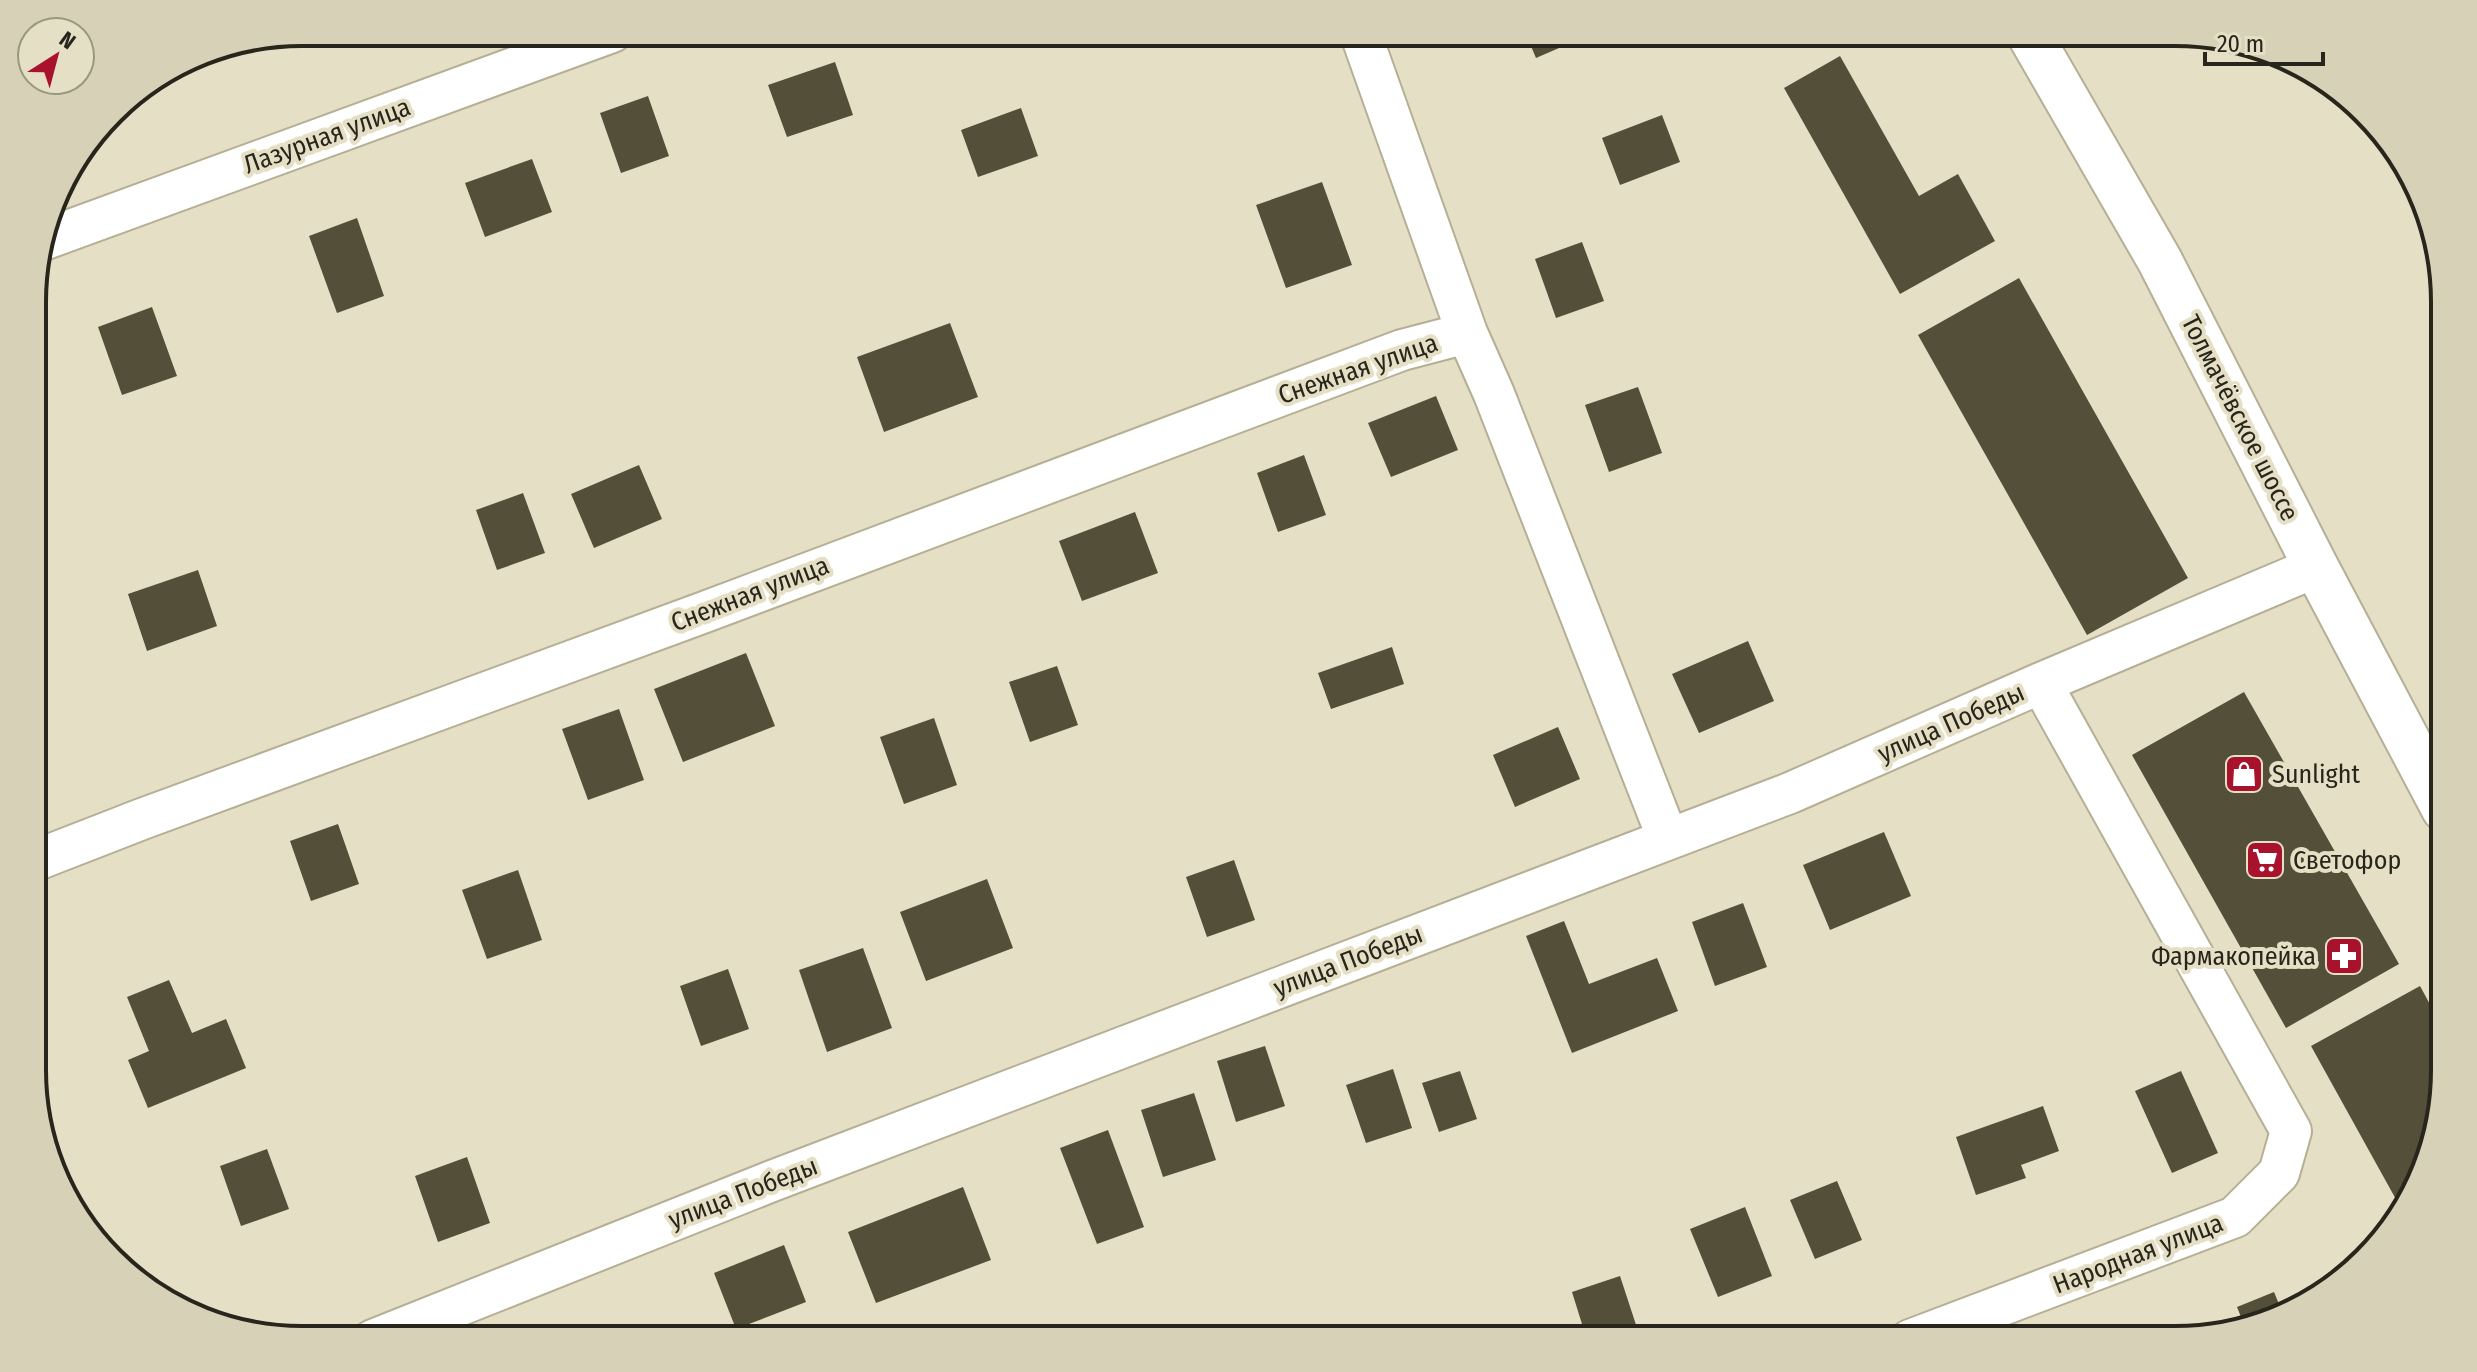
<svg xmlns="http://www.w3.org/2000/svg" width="2477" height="1372" font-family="'Fira Sans Condensed',sans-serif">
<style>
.building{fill:#534f38}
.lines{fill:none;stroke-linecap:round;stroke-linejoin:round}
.minor-casing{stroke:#b4af95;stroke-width:44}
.primary-casing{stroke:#b4af95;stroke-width:48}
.minor{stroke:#fff;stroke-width:40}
.primary{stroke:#fff;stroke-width:44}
.labels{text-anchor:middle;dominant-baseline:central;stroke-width:8;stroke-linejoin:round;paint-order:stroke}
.street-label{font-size:26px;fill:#28261c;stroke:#e5e0c5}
.poi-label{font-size:26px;fill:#28261c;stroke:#e5e0c5;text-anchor:start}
.rim{fill:none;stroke:#28261c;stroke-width:4}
</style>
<rect width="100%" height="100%" fill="#e5e0c5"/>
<path class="building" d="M1525,32H1596L1536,58Z
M1840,56L1919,196L1958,174L1995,241L1900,294L1784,88Z
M835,62L853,115L787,137L768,85Z
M648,96L669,156L621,173L600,113Z
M1021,108L1038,156L978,177L961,130Z
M1662,115L1680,162L1620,185L1602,138Z
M532,159L552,212L485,237L465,183Z
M1322,182L1352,265L1286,288L1256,205Z
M357,218L384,296L337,313L309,236Z
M1582,242L1604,301L1556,318L1535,259Z
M2019,278L2188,578L2087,635L1918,335Z
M152,307L177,376L122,395L98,327Z
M950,323L978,397L884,432L857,357Z
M1638,387L1662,453L1609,472L1585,405Z
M1436,396L1458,450L1391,477L1368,423Z
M1304,455L1326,515L1278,532L1257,473Z
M639,465L662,519L594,548L571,494Z
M523,493L545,553L497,570L476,510Z
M1135,512L1158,573L1082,601L1059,541Z
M198,570L217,626L147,651L128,594Z
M1748,641L1774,701L1699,733L1672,674Z
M1392,647L1404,684L1331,709L1318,673Z
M746,653L775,726L683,762L654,689Z
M1057,666L1078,725L1030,742L1009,682Z
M2244,692L2399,964L2286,1028L2132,755Z
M619,709L644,780L588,800L562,729Z
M934,718L957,785L904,804L880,737Z
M1558,727L1580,779L1515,807L1493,755Z
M338,824L359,884L311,901L290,841Z
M1884,832L1911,896L1830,930L1803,865Z
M1234,860L1255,920L1207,937L1186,877Z
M518,870L542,940L487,959L462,890Z
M987,879L1013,948L926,981L900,912Z
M1743,903L1767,967L1715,986L1692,922Z
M1564,921L1589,984L1657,958L1678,1011L1572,1053L1526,936Z
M863,948L892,1028L827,1052L799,970Z
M728,969L749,1029L701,1046L680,986Z
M169,980L192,1033L226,1019L246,1068L148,1108L128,1060L149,1051L127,997Z
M2420,986L2444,1030V1087L2409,1205L2403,1212L2311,1046Z
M1265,1046L1285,1106L1236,1122L1217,1061Z
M1393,1069L1412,1128L1366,1143L1346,1085Z
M1460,1071L1477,1119L1439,1132L1422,1083Z
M2181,1071L2218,1153L2172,1173L2135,1091Z
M1194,1093L1216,1160L1163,1177L1141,1110Z
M2043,1106L2059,1151L2021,1165L2026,1178L1976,1195L1956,1137Z
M1108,1130L1144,1227L1097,1244L1060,1148Z
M267,1149L289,1209L241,1226L220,1166Z
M467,1157L490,1223L438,1242L415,1176Z
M1837,1181L1862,1240L1815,1259L1790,1200Z
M963,1187L991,1260L876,1303L848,1232Z
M1745,1207L1772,1276L1718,1297L1690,1229Z
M784,1245L806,1302L736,1329L714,1273Z
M1620,1276L1640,1337L1630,1340H1587L1572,1292Z
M2274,1292L2281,1309L2243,1322L2237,1307Z"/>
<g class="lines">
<g class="minor-casing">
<path id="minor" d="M1360,32L1467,333L1494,394L1668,839
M43,240L612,32
M34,861L142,819L702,613L1402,350L1467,333
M373,1340L772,1181L1790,793L2041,683L2316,567
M1910,1340L2235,1217L2279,1173L2291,1131L2041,683"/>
</g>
<g class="primary-casing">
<path id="primary" d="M2028,32L2160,261L2316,567L2444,809"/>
</g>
<use href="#minor" class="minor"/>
<use href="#primary" class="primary"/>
</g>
<defs>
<g id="shop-square" transform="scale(2)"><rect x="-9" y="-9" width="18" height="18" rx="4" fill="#a9122c" stroke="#e5e0c5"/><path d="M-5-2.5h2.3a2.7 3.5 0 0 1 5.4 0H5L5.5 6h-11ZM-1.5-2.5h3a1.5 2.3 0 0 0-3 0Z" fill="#fff"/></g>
<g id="supermarket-square" transform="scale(2)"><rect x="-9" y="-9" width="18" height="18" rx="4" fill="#a9122c" stroke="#e5e0c5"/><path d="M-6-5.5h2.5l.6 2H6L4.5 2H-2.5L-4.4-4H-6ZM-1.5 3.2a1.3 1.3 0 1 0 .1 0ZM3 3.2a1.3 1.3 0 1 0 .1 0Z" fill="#fff"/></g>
<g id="pharmacy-square" transform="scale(2)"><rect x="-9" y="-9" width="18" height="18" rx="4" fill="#a9122c" stroke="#e5e0c5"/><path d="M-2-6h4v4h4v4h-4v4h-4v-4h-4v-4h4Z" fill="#fff"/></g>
</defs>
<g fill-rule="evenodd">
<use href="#shop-square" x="2244" y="774"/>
<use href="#supermarket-square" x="2265" y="860"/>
<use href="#pharmacy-square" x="2344" y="956"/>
</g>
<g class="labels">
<g class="street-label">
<text transform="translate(327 136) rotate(-20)">Лазурная улица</text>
<text transform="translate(1358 369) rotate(-19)">Снежная улица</text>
<text transform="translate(2240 418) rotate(63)">Толмачёвское шоссе</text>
<text transform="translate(750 594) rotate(-21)">Снежная улица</text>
<text transform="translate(1951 723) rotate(-24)">улица Победы</text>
<text transform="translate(1348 961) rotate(-21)">улица Победы</text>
<text transform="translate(743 1193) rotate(-21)">улица Победы</text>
<text transform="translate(2138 1254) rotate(-21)">Народная улица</text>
</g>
<g class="poi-label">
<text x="2272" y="774">Sunlight</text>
<text x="2293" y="860">Светофор</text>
<text x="2316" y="956" text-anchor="end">Фармакопейка</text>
</g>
</g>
<path d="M0 0H2477V1372H0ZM302 46H2175A256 256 0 0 1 2431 302V1070A256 256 0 0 1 2175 1326H302A256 256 0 0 1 46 1070V302A256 256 0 0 1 302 46Z" fill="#d6d1b7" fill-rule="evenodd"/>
<path class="rim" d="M302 46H2175A256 256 0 0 1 2431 302V1070A256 256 0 0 1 2175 1326H302A256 256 0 0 1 46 1070V302A256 256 0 0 1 302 46Z"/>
<g transform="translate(56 56) rotate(36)"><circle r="38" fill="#e5e0c5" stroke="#999681" stroke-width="2"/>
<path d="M0-6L14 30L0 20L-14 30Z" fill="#a9122c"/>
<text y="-12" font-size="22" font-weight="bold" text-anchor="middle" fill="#28261c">N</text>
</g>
<path d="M2205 52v12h118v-12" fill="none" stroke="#28261c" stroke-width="4"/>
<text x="2217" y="52" font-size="24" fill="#28261c" stroke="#e5e0c5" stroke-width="6" paint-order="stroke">20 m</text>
</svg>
